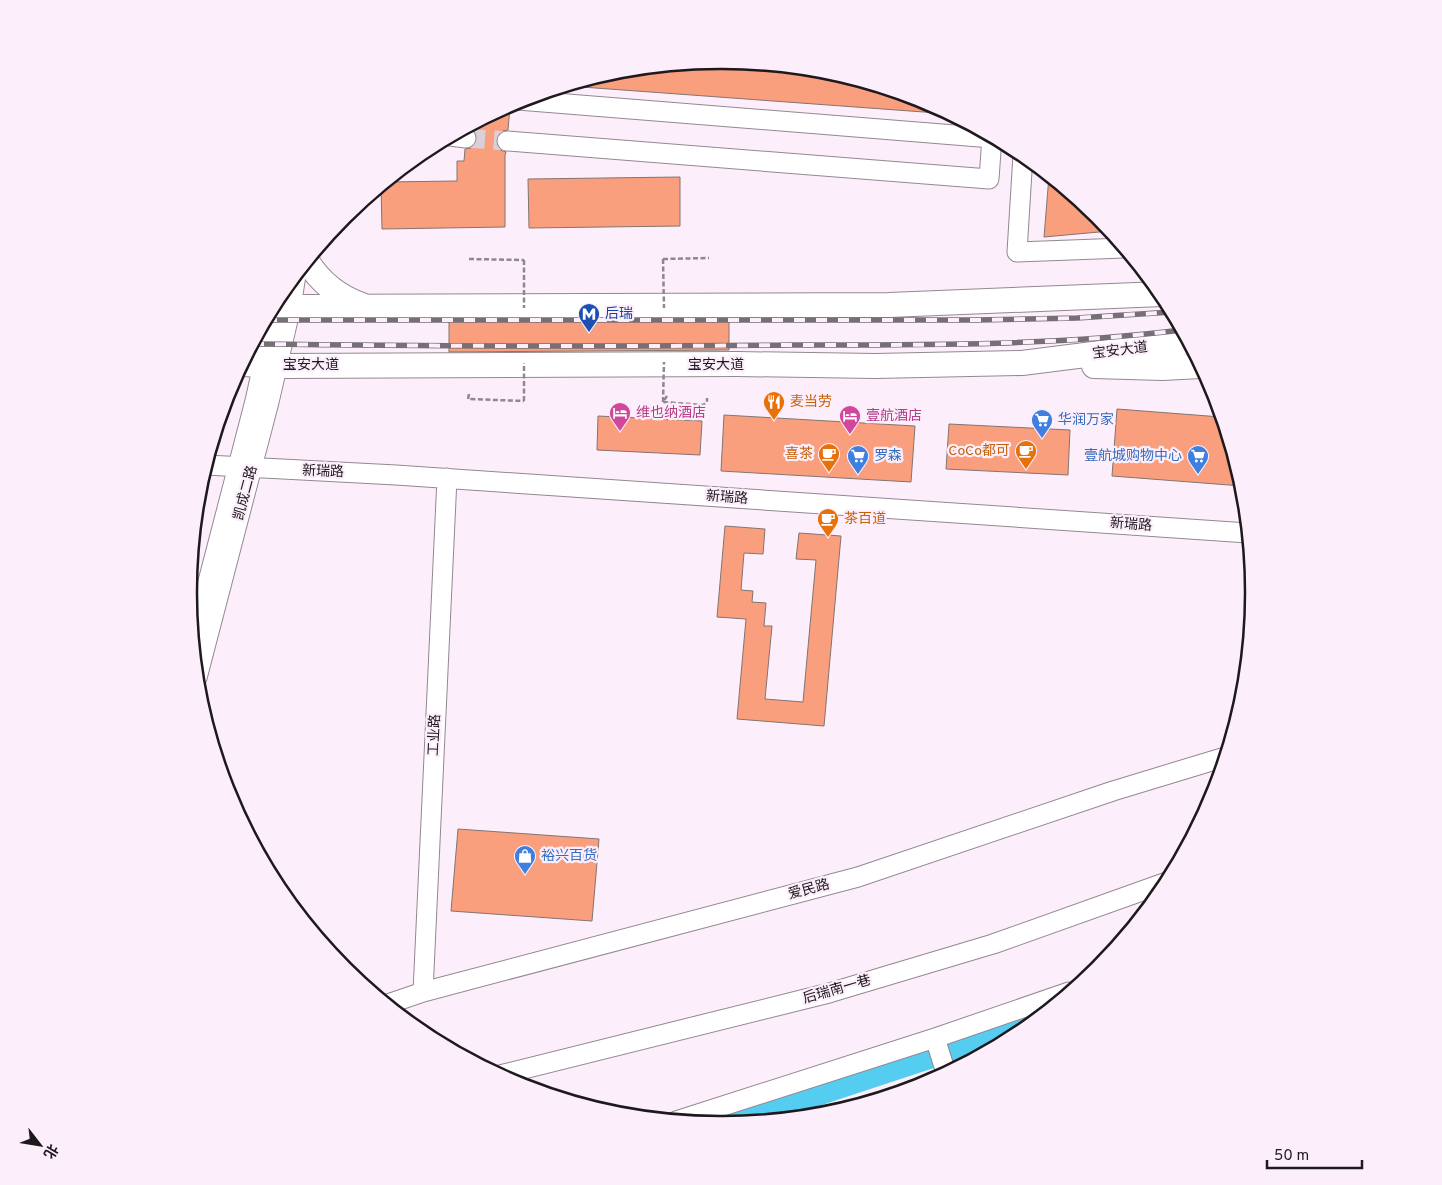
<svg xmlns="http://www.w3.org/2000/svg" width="1442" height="1185" font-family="Overpass,'Noto Sans SC',sans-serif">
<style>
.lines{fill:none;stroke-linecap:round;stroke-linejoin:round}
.river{stroke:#55cdf1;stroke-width:22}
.building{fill:#f99f7d;stroke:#83746f}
.minor-tunnel{stroke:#dbcfda;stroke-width:19;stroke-dasharray:19 9;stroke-linecap:butt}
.minor-casing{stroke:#938892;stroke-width:21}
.major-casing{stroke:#938892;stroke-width:26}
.path{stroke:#908790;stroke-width:2.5;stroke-dasharray:5 2.5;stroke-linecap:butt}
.minor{stroke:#fff;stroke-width:19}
.major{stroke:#fff;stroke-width:24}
.rail-casing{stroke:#766f76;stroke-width:5.5}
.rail{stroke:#fceffb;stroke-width:4;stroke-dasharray:11;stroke-linecap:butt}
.path-bridge{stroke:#908790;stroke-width:2.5;stroke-dasharray:5 2.5;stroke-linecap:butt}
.labels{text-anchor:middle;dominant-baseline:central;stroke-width:4.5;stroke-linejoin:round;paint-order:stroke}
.transit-label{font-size:14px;fill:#164399;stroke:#fceffb;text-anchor:start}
.street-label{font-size:14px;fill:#1d191d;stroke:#fceffb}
.food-label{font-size:14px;fill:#c56008;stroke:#fceffb;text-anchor:start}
.hotel-label{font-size:14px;fill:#b23c85;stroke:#fceffb;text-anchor:start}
.shop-label{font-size:14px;fill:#366cbe;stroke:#fceffb;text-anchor:start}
.rim{fill:none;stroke:#1d191d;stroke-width:2.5}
</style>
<rect width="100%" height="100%" fill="#fceffb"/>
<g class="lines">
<path class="river" d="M729,1124L1029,1025"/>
</g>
<path class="building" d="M721,60L825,70L925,101L951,114L568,86L617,70Z
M508,105L510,107L508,130L503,131L498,134L496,141L497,146L500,150L506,152L505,155V227L382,229L381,186L386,182L457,181V161H464L465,149L471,148L475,144L477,140L476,133L472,129L468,127Z
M1049,176L1076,198L1077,209L1087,208L1098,216L1110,231L1044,237Z
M680,177V226L529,228L528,179Z
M729,319V350L449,352V320Z
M1117,409L1221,417L1242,486L1112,476Z
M724,415L915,426L911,482L721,471Z
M598,416L702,421L700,455L597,450Z
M949,424L1070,430L1068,475L946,469Z
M725,526L765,529L763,554L744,553L741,590L753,591L752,602L766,603L764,626H772L765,699L803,702L816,560L796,559L799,533L841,536L824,726L737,719L746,619L717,617Z
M458,829L599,839L592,921L451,911Z"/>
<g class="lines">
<path class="minor-tunnel" d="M466,138L507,141"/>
<g class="minor-casing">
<path id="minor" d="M518,100L992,138
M450,136L466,138
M507,141L989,179L992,137
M1023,155L1017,252L1124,248
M206,465L396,475L1248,533
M193,639L255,401L278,296
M197,678L269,402L291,307L296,275
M423,992L447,478
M388,1004L423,992L858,877L1113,791L1225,757
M935,1038L946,1073
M500,1075L829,993L993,944L1167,882
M676,1121L935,1038L1069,992"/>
</g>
<g class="major-casing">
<path id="major" d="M307,261C320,282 339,297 362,305
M273,307L889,305L1162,294
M242,364L281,366L737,364L875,366L1022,363L1188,342
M1094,366L1162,368L1201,366"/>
</g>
<path class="path" d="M469,259L524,260
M663,259L709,258
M469,394L468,399L524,401
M667,396L663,402L703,405L707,402V398"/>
<use href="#minor" class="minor"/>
<use href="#major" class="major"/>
<g class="rail-casing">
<path id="rail" d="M266,320H978L1077,318L1172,312
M253,344C432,346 611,347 790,345C921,345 1051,346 1182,330"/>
</g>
<use href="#rail" class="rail"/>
<path class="path-bridge" d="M663,259L664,308
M524,260V308
M524,401V363
M663,402L664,362"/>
</g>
<defs>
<g id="metro-pin" transform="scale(1.125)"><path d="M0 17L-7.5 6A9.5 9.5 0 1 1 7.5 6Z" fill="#1a4fb4" stroke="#fceffb"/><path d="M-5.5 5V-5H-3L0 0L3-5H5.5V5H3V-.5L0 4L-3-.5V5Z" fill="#fff"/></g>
<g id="restaurant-pin" transform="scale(1.125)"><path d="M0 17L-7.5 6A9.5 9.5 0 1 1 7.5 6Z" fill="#e8710a" stroke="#fceffb"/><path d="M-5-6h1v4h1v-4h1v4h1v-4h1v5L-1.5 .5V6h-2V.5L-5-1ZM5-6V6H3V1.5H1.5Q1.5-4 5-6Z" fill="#fff"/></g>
<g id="hotel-pin" transform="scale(1.125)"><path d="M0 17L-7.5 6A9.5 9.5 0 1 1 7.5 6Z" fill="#d1479c" stroke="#fceffb"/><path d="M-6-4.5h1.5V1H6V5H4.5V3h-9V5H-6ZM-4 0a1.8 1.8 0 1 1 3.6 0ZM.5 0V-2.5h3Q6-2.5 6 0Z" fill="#fff"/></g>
<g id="supermarket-pin" transform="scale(1.125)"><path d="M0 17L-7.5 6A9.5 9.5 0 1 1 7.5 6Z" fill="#3f7fe0" stroke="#fceffb"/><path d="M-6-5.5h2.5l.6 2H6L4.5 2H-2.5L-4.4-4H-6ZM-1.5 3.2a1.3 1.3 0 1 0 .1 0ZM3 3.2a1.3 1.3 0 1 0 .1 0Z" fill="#fff"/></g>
<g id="cafe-pin" transform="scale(1.125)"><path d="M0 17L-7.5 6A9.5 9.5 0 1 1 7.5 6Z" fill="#e8710a" stroke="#fceffb"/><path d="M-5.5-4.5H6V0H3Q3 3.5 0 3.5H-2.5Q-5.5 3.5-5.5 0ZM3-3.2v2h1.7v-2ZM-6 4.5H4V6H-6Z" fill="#fff"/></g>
<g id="shop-pin" transform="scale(1.125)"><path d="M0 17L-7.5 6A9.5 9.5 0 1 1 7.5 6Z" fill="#3f7fe0" stroke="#fceffb"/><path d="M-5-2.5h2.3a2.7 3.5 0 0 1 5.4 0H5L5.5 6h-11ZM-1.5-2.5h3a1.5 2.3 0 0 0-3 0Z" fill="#fff"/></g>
</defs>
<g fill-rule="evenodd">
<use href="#metro-pin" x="589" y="314"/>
<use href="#restaurant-pin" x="774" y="402"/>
<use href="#hotel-pin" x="620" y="413"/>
<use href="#hotel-pin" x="850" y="416"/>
<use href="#supermarket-pin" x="1042" y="420"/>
<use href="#cafe-pin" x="1026" y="451"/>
<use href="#cafe-pin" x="829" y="454"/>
<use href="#supermarket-pin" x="858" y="456"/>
<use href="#supermarket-pin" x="1198" y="456"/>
<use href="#cafe-pin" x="828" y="519"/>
<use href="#shop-pin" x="525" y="856"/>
</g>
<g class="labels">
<g class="transit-label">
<text x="605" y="314">后瑞</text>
</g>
<g class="street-label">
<text transform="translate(1120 351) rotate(-7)">宝安大道</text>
<text x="311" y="365">宝安大道</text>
<text x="716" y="365">宝安大道</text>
<text transform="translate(323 472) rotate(2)">新瑞路</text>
<text transform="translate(246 493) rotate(-75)">凯成二路</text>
<text transform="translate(727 498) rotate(4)">新瑞路</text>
<text transform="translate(1131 525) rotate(4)">新瑞路</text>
<text transform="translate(435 735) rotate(-87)">工业路</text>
<text transform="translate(809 890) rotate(-15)">爱民路</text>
<text transform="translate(837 990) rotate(-16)">后瑞南一巷</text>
</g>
<g class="food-label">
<text x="790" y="402">麦当劳</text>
<text x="1010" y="451" text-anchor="end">CoCo都可</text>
<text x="813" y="454" text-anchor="end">喜茶</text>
<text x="844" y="519">茶百道</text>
</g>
<g class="hotel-label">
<text x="636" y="413">维也纳酒店</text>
<text x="866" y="416">壹航酒店</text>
</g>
<g class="shop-label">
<text x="1058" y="420">华润万家</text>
<text x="874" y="456">罗森</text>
<text x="1182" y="456" text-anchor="end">壹航城购物中心</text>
<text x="541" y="856">裕兴百货</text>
</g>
</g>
<path d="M0 0H1442V1185H0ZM720 69H722A523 523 0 0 1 1245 592V593A523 523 0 0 1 722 1116H720A523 523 0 0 1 197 593V592A523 523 0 0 1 720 69Z" fill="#fceffb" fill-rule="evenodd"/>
<path class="rim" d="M720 69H722A523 523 0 0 1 1245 592V593A523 523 0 0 1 722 1116H720A523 523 0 0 1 197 593V592A523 523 0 0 1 720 69Z"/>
<g transform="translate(40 1145) rotate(121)" stroke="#fceffb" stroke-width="4" paint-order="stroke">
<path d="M0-4L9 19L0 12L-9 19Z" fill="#1d191d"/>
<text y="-8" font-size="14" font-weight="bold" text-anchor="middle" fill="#1d191d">北</text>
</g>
<path d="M1267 1160v8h95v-8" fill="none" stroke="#1d191d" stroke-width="2.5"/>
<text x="1274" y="1160" font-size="15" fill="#1d191d" stroke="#fceffb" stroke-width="4" paint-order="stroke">50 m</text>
</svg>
